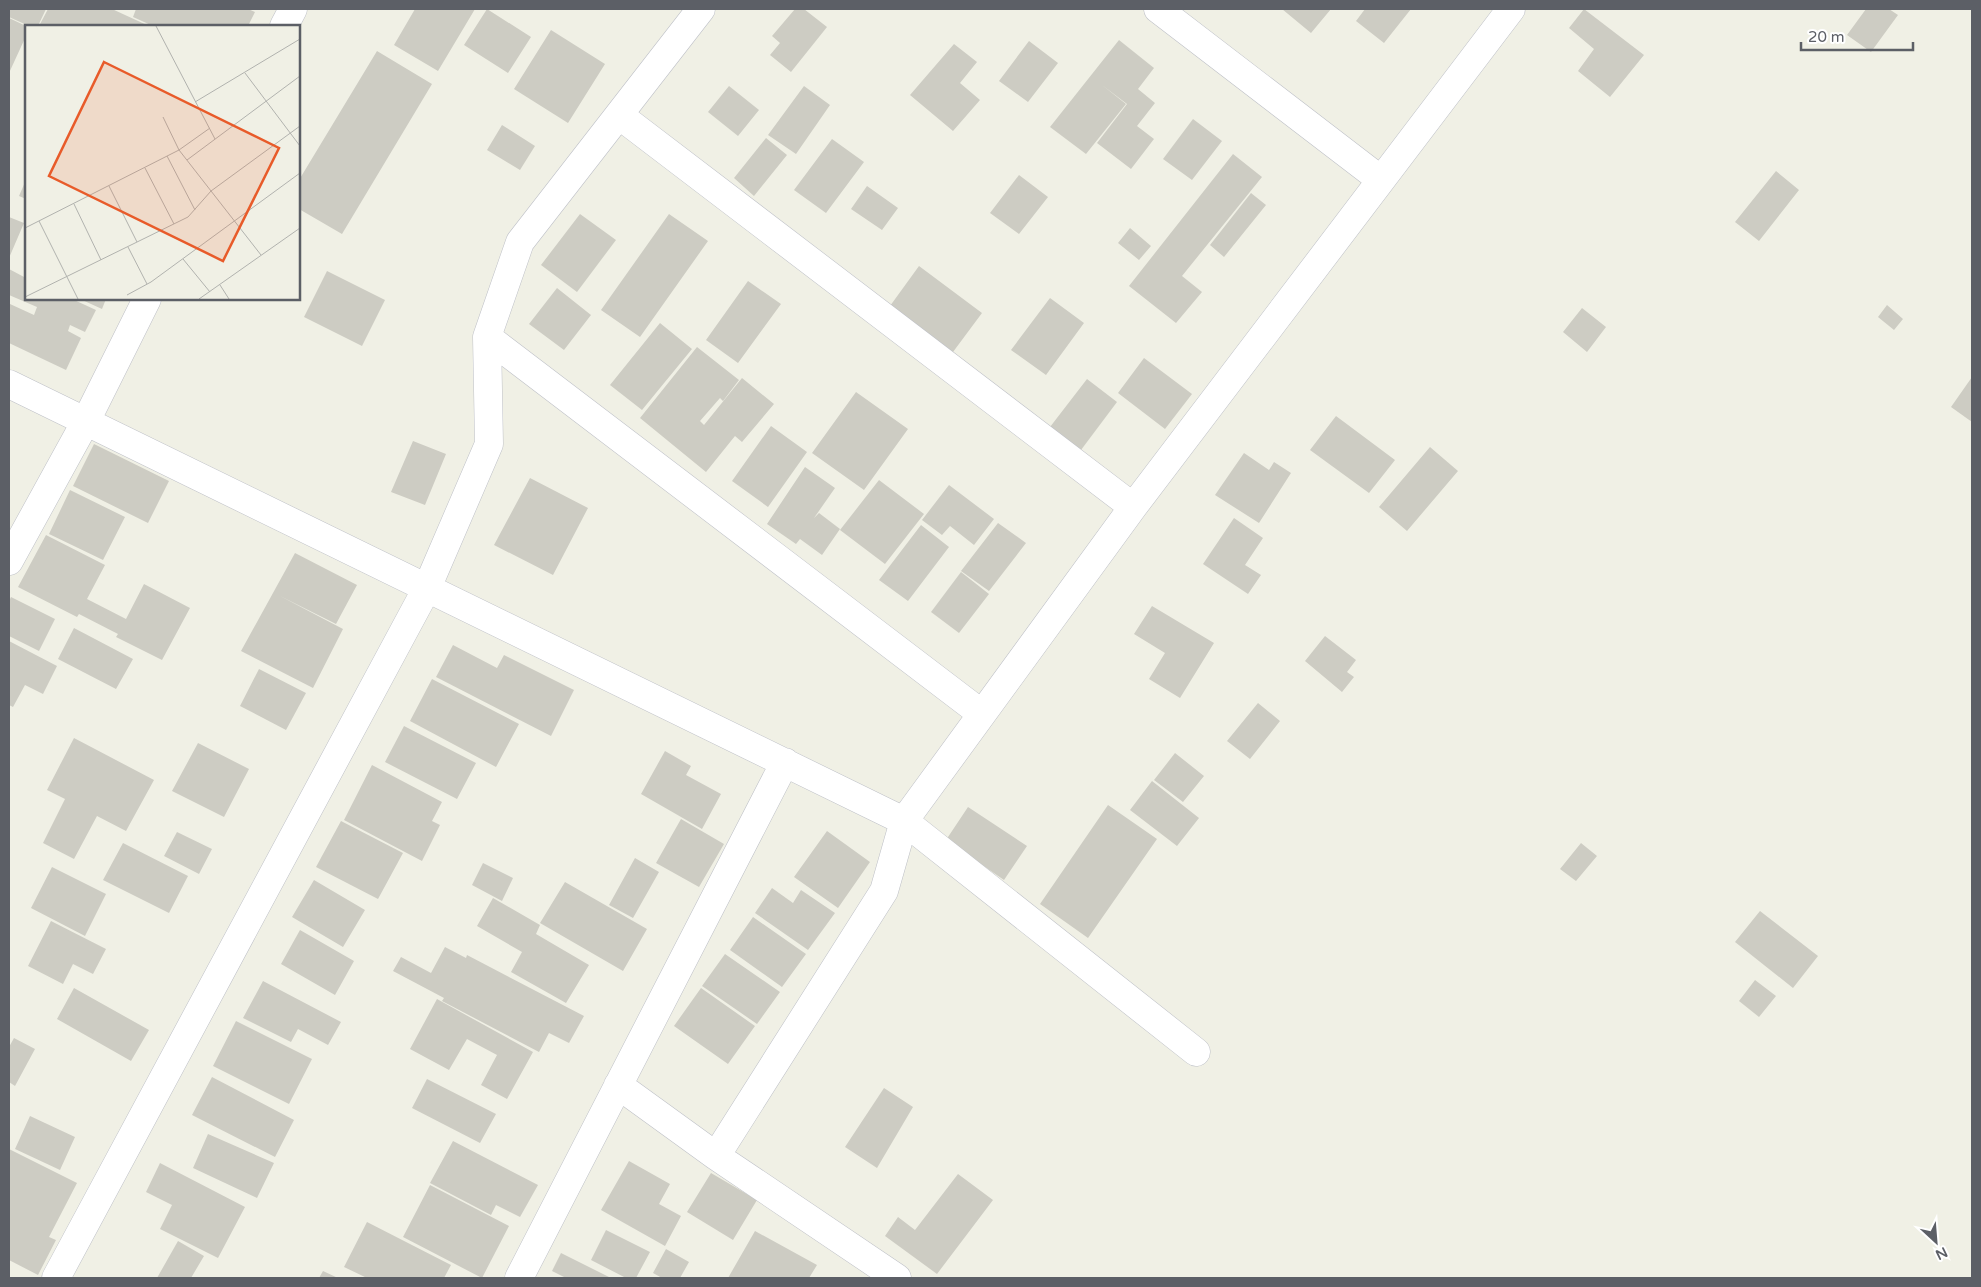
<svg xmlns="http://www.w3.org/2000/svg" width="1981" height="1287" font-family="'Varela Round',sans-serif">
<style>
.building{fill:#cdccc3}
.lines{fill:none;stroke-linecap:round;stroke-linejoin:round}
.minor-casing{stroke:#bec0c7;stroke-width:29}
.minor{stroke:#fff;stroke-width:28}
.inset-road{fill:none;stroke:#b1b2ae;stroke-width:1}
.view{fill:#e85b2a;fill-opacity:0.15;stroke:#e85b2a;stroke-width:2.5}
.inset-edge{fill:none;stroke:#5c5f66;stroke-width:2.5}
</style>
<rect width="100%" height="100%" fill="#f0f0e5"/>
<path class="building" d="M9,9H46L38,26H29L9,17Z
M48,9H112L149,26H39Z
M136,9H248L255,12L248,26H153L133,17Z
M415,9H475L438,71L394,45Z
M487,9L531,37L508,73L464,45Z
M795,9H804L827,27L791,72L770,55L780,43L772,36Z
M1282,9H1331L1311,33Z
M1365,9H1411L1384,43L1356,21Z
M1584,9L1644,55L1610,97L1578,71L1594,49L1569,28Z
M1866,9H1889L1898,15L1871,52L1847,35Z
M9,18L26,26V36L9,73Z
M551,30L605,64L568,123L514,89Z
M1119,40L1154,68L1138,89L1155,103L1137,126L1154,139L1131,169L1097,143L1127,104L1102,85L1126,104L1086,154L1050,127Z
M1029,41L1058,63L1028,102L999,81Z
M954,44L977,62L960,83L980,100L953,131L910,95Z
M377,51L432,84L342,234L299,209V180Z
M729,86L759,110L738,136L708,112Z
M804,86L830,105L796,154L768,135Z
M1193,119L1222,141L1192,180L1163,159Z
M502,125L535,146L520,170L487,150Z
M766,138L787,155L754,196L734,178Z
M832,139L864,162L826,213L794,190Z
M1233,154L1262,177L1182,276L1202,292L1176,323L1129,286Z
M1776,171L1799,190L1759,241L1735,222Z
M1019,175L1048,197L1019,234L990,213Z
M26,180V199L19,196Z
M867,186L898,208L882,230L851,209Z
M1251,193L1266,205L1224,257L1210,245Z
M580,214L616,240L577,292L541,265Z
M669,214L708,241L640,337L601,310Z
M9,217L24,223L9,258Z
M1130,228L1151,246L1139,260L1118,243Z
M919,266L982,313L953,352L890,306Z
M9,269L26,278V299H72L96,310L85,332L70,325L68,331L81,338L66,370L9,343L10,304L34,315L37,307L9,295Z
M327,271L385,300L362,346L304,317Z
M748,281L781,304L738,363L706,340Z
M557,288L591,315L564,350L529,324Z
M1050,298L1084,323L1046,375L1011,350Z
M80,299H106L102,309Z
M1887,305L1903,319L1894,330L1878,317Z
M1582,308L1606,327L1587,352L1563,332Z
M660,323L692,349L642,410L610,385Z
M697,347L739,380L723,401L720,398L700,421L704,425L742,378L774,404L742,442L735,436L706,472L640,418Z
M1144,358L1192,394L1165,429L1118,393Z
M1972,377V422L1951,407Z
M1087,379L1117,402L1081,450L1050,427Z
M856,392L908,429L864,490L812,453Z
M1336,416L1395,460L1369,493L1310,450Z
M771,426L807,452L768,507L732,481Z
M413,441L446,454L425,505L391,492Z
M94,444L169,481L148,523L73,486Z
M1430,447L1458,471L1407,531L1379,507Z
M1244,453L1269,470L1274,462L1291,473L1259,523L1215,495Z
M805,467L835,488L814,518L819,513L840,529L822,555L800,539L796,544L767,524Z
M530,478L588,508L553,575L494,545Z
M879,480L924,514L885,564L840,530Z
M949,485L994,519L974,545L950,526L942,535L922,520Z
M70,490L125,517L103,560L49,534Z
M1234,518L1263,538L1245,565L1261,575L1248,594L1203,564Z
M998,523L1026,543L989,591L961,571Z
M921,525L949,547L908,601L879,580Z
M46,535L105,565L87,599L126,619L144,584L190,608L162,660L116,637L118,634L79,614L77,617L18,587Z
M295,553L357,585L336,624L280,596L343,629L313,688L241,651Z
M961,572L989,594L959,633L931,612Z
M11,597L55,619L39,651L9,636V601Z
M1152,606L1214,643L1180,698L1149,679L1165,653L1134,634Z
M74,628L133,659L116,689L58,659Z
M1325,636L1356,660L1347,672L1354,677L1342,692L1305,661Z
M9,641L57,666L43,694L25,685L13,707L9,705Z
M453,645L497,668L504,655L574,690L551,736L436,677Z
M259,669L306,693L286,730L240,706Z
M432,679L519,724L496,767L410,721Z
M1258,703L1280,721L1250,759L1227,741Z
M404,726L476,763L457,799L385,762Z
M74,738L154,780L126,831L97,816L74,859L43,843L65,799L47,790Z
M198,743L249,769L224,817L172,791Z
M665,751L691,766L686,775L721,794L702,829L641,794Z
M1175,753L1204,776L1183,802L1154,780Z
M372,765L442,802L432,821L440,825L422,861L344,820Z
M1152,781L1199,818L1177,846L1130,810Z
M1108,805L1157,839L1088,938L1040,904Z
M968,807L1027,846L1004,880L946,840Z
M681,819L724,844L699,887L656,863Z
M341,821L403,853L378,899L316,867Z
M827,831L870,862L838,908L794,877Z
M177,832L212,849L199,874L164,856Z
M123,843L188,876L169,913L103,880Z
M1581,843L1597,856L1576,881L1560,869Z
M635,858L659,872L633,918L609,905Z
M483,863L513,878L502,901L472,885Z
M52,867L106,894L85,936L31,908Z
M314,880L365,910L343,947L292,917Z
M565,882L647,929L623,971L540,923Z
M772,888L793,903L801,890L835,913L808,950L755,913Z
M493,898L540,925L536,934L589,965L566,1003L511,972L522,952L477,926Z
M1760,911L1818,956L1793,988L1735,942Z
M753,917L806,954L782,987L730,950Z
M51,921L106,949L93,974L73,964L63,984L28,966Z
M300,930L354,961L335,995L281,964Z
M445,947L466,958L467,955L584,1016L569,1043L549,1033L539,1052L442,1001L444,998L393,971L401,957L431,973Z
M725,954L780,992L757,1024L702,986Z
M1755,980L1776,996L1759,1017L1739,1001Z
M263,981L341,1022L328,1045L298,1029L291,1042L243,1018Z
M74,988L149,1030L131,1061L57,1019Z
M701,988L755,1026L728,1064L674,1026Z
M437,999L533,1052L507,1099L481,1085L497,1055L467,1039L449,1070L410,1049Z
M236,1021L312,1059L289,1104L213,1066Z
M14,1038L35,1049L15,1086L9,1082V1047Z
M212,1077L294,1120L275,1157L192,1115Z
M427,1079L496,1114L480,1143L412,1108Z
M884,1088L913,1107L877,1168L845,1147Z
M30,1116L75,1137L60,1170L15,1149Z
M208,1134L274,1163L257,1198L193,1168Z
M453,1141L538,1185L520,1217L496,1205L491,1215L430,1183Z
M9,1149L77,1183L49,1237L56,1240L38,1275L9,1260Z
M629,1161L670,1184L659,1204L681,1216L665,1246L601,1210Z
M160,1163L245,1207L218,1258L160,1229L172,1205L146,1192Z
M711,1173L757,1200L733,1240L687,1212Z
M958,1174L993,1200L937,1274L885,1236L898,1217L915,1230Z
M430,1185L509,1226L482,1278L403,1237Z
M367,1222L451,1265L444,1278H367L344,1267Z
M606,1230L650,1252L636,1278H626L591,1260Z
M755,1231L817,1265L809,1278H728Z
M178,1241L204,1256L191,1278H157Z
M666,1249L689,1262L680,1278H662L653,1273Z
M561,1253L611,1278H566L552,1271Z
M323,1271L338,1278H319Z"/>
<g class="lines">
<g class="minor-casing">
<path id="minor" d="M1158,9L1381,180
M284,26L293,9
M619,115L1133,507
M487,337L982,714
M9,384L904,821L1196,1052
M9,561L86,421L147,299
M618,1085L716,1156L897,1278
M716,1156L884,891L904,821L1133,507L1511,9
M56,1278L427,588L489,444L487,337L520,242L701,9
M519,1278L785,762"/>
</g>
<use href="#minor" class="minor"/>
</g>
<g transform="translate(25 25)">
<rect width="275" height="275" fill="#f0f0e5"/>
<path class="inset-road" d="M131,1L190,114M220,48L275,121M170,77L275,14M138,92L154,125L236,230M142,131L170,185M162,135L275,51M120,143L149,199M84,161L112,217M49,179L76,235M14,196L53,274M0,203L154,125L185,103M103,222L122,259M158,234L185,267M195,260L204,274M102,270L126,257L275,148M0,272L163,192L186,166L275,101M174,274L275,203"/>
<path class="view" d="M79,37L254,123L198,236L24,151Z"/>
<rect width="275" height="275" class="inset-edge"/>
</g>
<rect width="1981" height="1287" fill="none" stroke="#5c5f66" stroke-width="20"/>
<g transform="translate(1936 1242) rotate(154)" stroke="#ffffff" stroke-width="4" paint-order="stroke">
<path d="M0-4L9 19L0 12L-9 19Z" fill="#5c5f66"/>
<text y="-8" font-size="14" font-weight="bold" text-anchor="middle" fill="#5c5f66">N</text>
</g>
<path d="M1801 42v8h112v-8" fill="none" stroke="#5c5f66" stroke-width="2.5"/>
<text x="1808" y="42" font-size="15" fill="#5c5f66" stroke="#ffffff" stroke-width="4" paint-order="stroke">20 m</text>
</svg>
